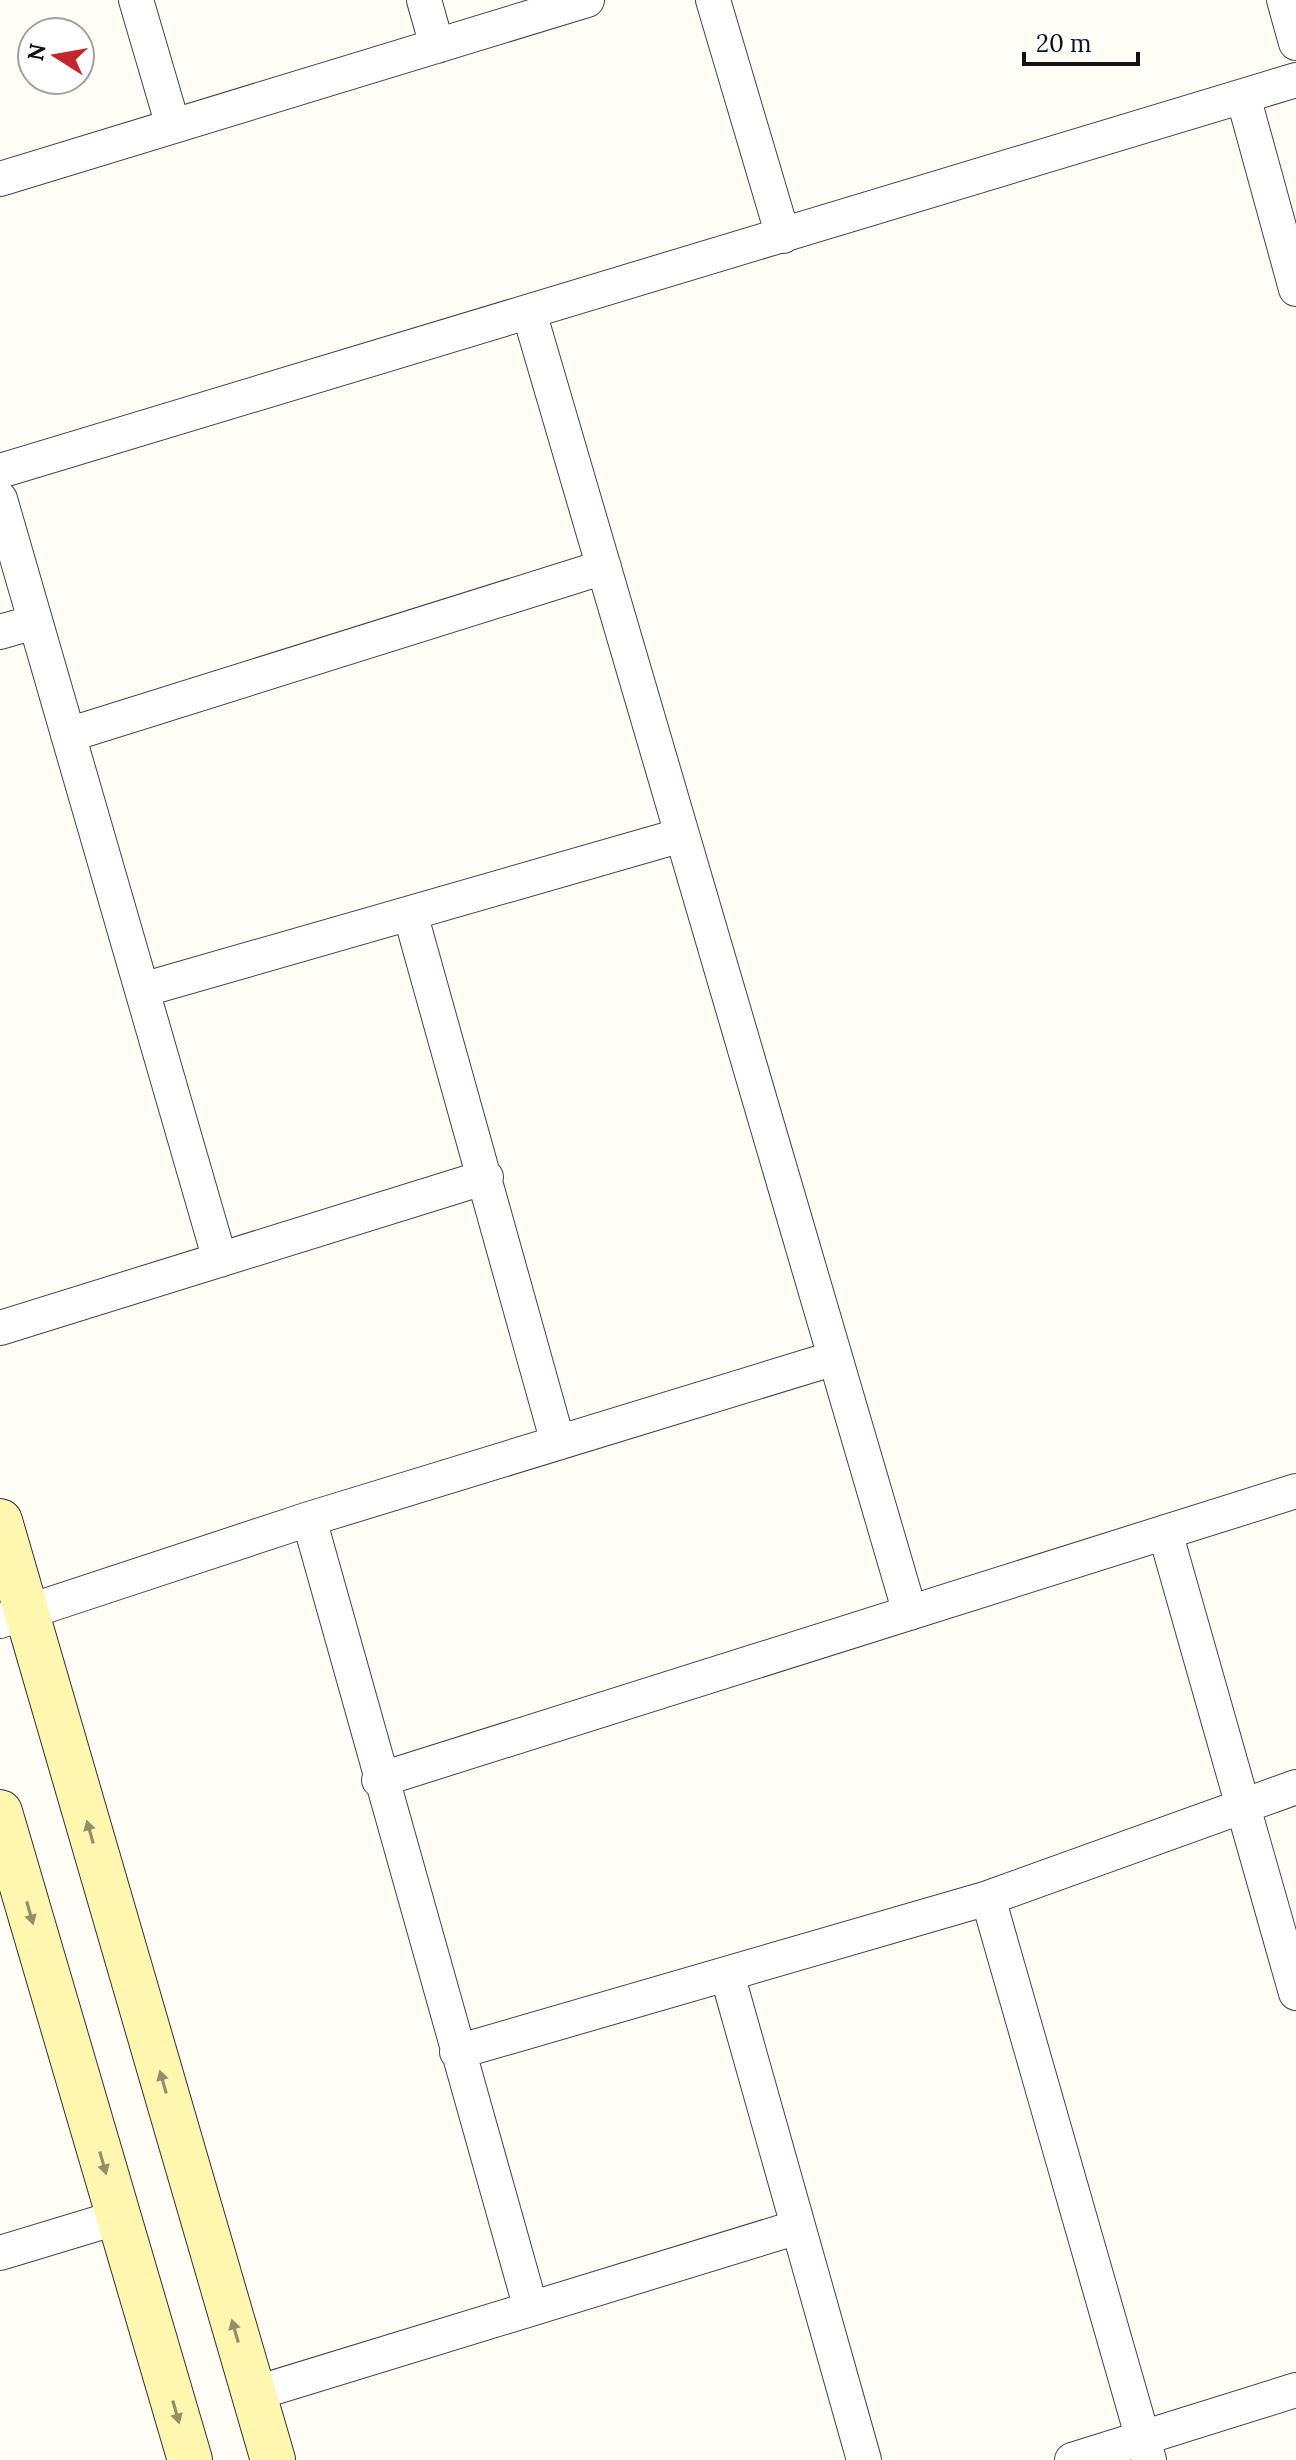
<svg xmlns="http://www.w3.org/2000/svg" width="1296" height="2460" font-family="Lora,serif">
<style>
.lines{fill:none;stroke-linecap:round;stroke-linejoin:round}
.street-casing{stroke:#444;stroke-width:36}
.secondary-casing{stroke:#333;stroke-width:46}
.street{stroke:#fff;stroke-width:34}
.secondary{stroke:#fff6b0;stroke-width:44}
.oneway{fill:#948f68}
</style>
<rect width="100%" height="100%" fill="#fffdf5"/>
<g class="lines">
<g class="street-casing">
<path id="street" d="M136,0L173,126
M424,0L437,46
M713,0L783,236
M1284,0L1296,43
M1243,96L1296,289
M0,179L587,0
M529,312L910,1613
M0,471L1296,80
M0,499L220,1260
M0,632L35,622
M68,735L604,567
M410,913L558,1443
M142,990L682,835
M0,1328L486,1177
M309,1519L531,2309
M1165,1532L1296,1993
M0,1621L309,1519L835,1358
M379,1780L1296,1491
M988,1898L1149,2460
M727,1974L864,2460
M457,2052L988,1898L1296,1787
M0,2253L119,2217
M253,2394L798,2227
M1072,2460L1296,2390"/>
</g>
<g class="secondary-casing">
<path id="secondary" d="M0,1521L273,2460
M0,1812L190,2460"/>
</g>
<use href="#street" class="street"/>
<use href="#secondary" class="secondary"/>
</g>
<defs><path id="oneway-solid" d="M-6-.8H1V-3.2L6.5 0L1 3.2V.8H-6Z" transform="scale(2)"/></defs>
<g class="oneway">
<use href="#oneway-solid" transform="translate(90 1832) rotate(-106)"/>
<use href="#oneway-solid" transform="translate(30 1913) rotate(74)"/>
<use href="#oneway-solid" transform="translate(163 2082) rotate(-106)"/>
<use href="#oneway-solid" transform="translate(103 2163) rotate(74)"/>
<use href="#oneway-solid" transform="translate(235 2331) rotate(-106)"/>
<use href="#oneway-solid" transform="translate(176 2412) rotate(74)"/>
</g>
<g transform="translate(56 56) rotate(281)"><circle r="38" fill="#ffffff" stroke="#a0a0a0" stroke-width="2"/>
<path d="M0-6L14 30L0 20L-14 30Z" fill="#c4262e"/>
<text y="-12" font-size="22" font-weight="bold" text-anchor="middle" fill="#111111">N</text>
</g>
<path d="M1024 52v12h114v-12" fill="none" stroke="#111111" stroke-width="4"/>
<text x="1036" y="52" font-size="24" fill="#111111" stroke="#ffffff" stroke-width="6" paint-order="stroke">20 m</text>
</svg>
